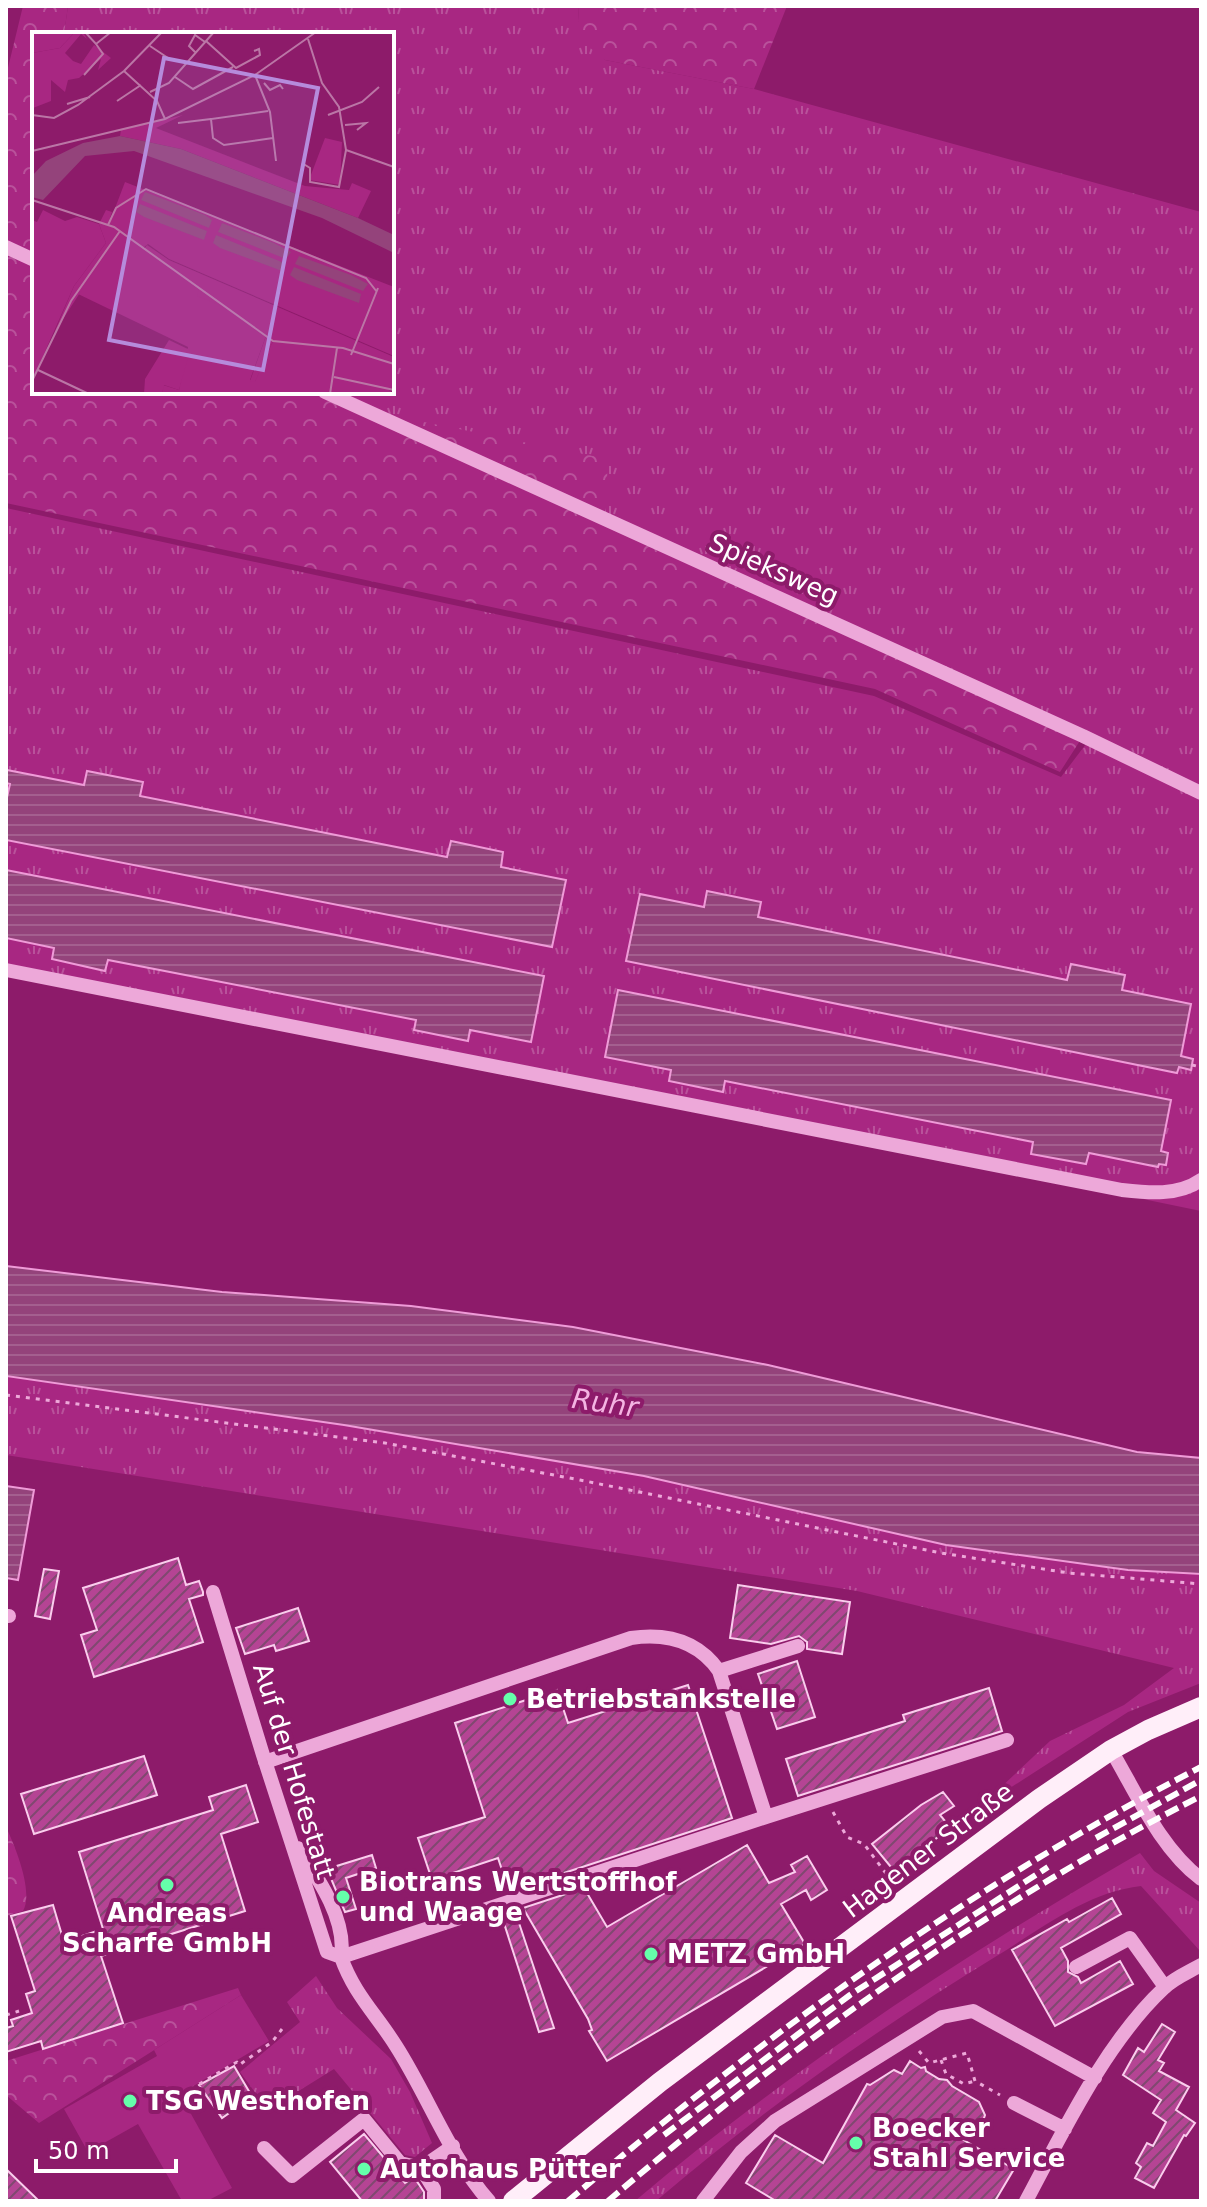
<svg xmlns="http://www.w3.org/2000/svg" width="1207" height="2207" font-family="'DejaVu Sans',sans-serif">
<style>
.grass{fill:url(#grass-tufts)}
.forest{fill:url(#forest-crowns)}
.pitch{fill:#a82782}
.water{fill:url(#water-rules);stroke:#ef9bd8;stroke-width:2}
.building{fill:url(#building-hatch);stroke:#facded;stroke-width:2}
.lines{fill:none;stroke-linecap:round;stroke-linejoin:round}
.path{stroke:#eda8d9;stroke-width:3;stroke-dasharray:4 6;stroke-linecap:butt}
.minor{stroke:#eda8d9;stroke-width:14}
.major{stroke:#ffeef9;stroke-width:20}
.rail{stroke:#fff;stroke-width:6;stroke-dasharray:14 6;stroke-linecap:butt}
.poi-dot{fill:#65feaa;stroke:#8d1b6a;stroke-width:3}
.labels{text-anchor:middle;dominant-baseline:central;stroke-width:8;stroke-linejoin:round;paint-order:stroke}
.street-label{font-size:26px;fill:#fff;stroke:#8d1b6a}
.poi-label{font-size:26px;font-weight:bold;fill:#fff;stroke:#8d1b6a;text-anchor:start}
.water-label{font-size:28px;font-style:italic;fill:#f4b4e2;stroke:#8d1b6a}
.inset-road{fill:none;stroke:#bb76a6;stroke-width:2}
.view{fill:#b68bdc;fill-opacity:0.15;stroke:#b68bdc;stroke-width:4}
.inset-edge{fill:none;stroke:#fff;stroke-width:4}
</style>
<defs>
<pattern id="grass-tufts" width="24" height="20" patternUnits="userSpaceOnUse" patternTransform="scale(2)"><rect width="24" height="20" fill="#a82782"/><path d="M3 7l-1-3M5 7V3M7 7l1-3M15 17l-1-3M17 17v-4M19 17l1-3" fill="none" stroke="#b9529b"/></pattern>
<pattern id="forest-crowns" width="20" height="18" patternUnits="userSpaceOnUse" patternTransform="scale(2)"><rect width="20" height="18" fill="#a82782"/><path d="M2 6a3 3 0 1 1 6 0M12 15a3 3 0 1 1 6 0" fill="none" stroke="#b9529b"/></pattern>
<pattern id="water-rules" width="6" height="5" patternUnits="userSpaceOnUse" patternTransform="scale(2)"><rect width="6" height="5" fill="#94437b"/><path d="M0 2.5h6" fill="none" stroke="#a45f8f"/></pattern>
<pattern id="building-hatch" width="6" height="6" patternUnits="userSpaceOnUse" patternTransform="scale(2)"><rect width="6" height="6" fill="#b54494"/><path d="M-1 1l2-2M0 6l6-6M5 7l2-2" fill="none" stroke="#804870"/></pattern>
</defs>
<rect width="100%" height="100%" fill="#8d1b6a"/>
<path class="grass" d="M68,6H579L578,21L605,60L754,89L1201,212V793L325,392H392V34H64Z
M6,508L874,696L1061,777L1086,744L1201,798V1211L6,964Z
M6,1376L344,1425L644,1476L946,1545L1128,1570L1201,1574V1683L1128,1712L979,1808L1050,1741L1124,1705L1174,1668L857,1591L6,1455Z
M1140,1853L1154,1871L1201,1903V1952L1141,1886C1087,1892 1041,1929 995,1957C876,2030 762,2110 656,2201H635C792,2068 963,1955 1140,1853Z
M316,1976L337,2008L391,2059L410,2092L432,2143L415,2157L405,2155L334,2069L268,2110L240,2072L300,2022L287,2002Z"/>
<path class="forest" d="M23,6H68L64,34H34V237L31,258L34,260V392H325L364,410L608,459L605,519L1083,736L1060,772L875,689L6,503V76Z
M579,6H787L754,89L605,60L584,43L578,21Z
M6,1827C15,1846 34,1892 23,1911L6,1916Z
M238,1988L241,1995L39,2123L6,2095V2061Z"/>
<path class="pitch" d="M241,1995L269,2041L180,2094L232,2188L207,2201H182L138,2124L88,2152L64,2109L157,2056L154,2050Z"/>
<path class="water" d="M7,770L84,785L87,771L143,782L140,796L447,857L451,841L503,852L501,867L566,880L552,947L6,840V802L10,784L6,783Z
M6,870L544,976L531,1042L470,1030L468,1041L414,1030L416,1020L108,960L105,971L52,959L54,948L6,938Z
M707,891L761,902L758,917L1067,980L1071,964L1125,975L1122,990L1191,1004L1181,1056L1193,1059L1191,1070L1179,1067L1177,1073L626,961L640,894L704,907Z
M618,990L1171,1100L1161,1151L1168,1153L1166,1165L1159,1164L1158,1167L1089,1153L1086,1164L1031,1154L1033,1142L725,1081L723,1092L669,1081L671,1070L605,1057Z
M6,1266L222,1292L411,1306L573,1327L768,1365L1137,1452L1201,1458V1574L1128,1570L946,1545L644,1476L344,1425L6,1376Z
M6,1486L34,1490L18,1580L6,1578Z"/>
<path class="building" d="M178,1558L186,1585L199,1581L203,1592V1595L189,1599L203,1642L94,1677L81,1635L97,1630L83,1588Z
M44,1569L59,1571L50,1619L35,1616Z
M738,1585L850,1602L842,1654L807,1649V1642L799,1636L771,1644L730,1638Z
M298,1608L309,1641L276,1651L274,1645L245,1654L236,1628Z
M797,1661L815,1717L777,1729L758,1674Z
M688,1685L732,1818L509,1891L498,1858L432,1880L418,1838L485,1817L455,1723L557,1690L568,1723Z
M989,1688L1002,1731L798,1796L786,1759L905,1721L903,1715Z
M144,1756L157,1795L34,1834L21,1794Z
M246,1785L258,1822L221,1834L245,1911L101,1956L123,2023L43,2049L41,2041L6,2052V2028L13,2026L11,2020L32,2013L26,1994L35,1991L11,1916L53,1905L64,1942L103,1929L79,1852L213,1810L209,1797Z
M943,1792L954,1806L940,1815L950,1827L895,1872L872,1844L921,1805Z
M747,1845L769,1883L795,1872L791,1865L807,1856L827,1890L811,1900L806,1890L781,1904L805,1944L607,2061L589,2031L592,2030L588,2019L523,1908L584,1888L607,1927Z
M372,1855L376,1868L346,1878L356,1909L345,1912L327,1869Z
M1112,1898L1121,1914L1061,1948L1068,1961V1972L1078,1977L1081,1983L1120,1961L1133,1984L1055,2026L1012,1950L1067,1919L1069,1922Z
M516,1914L554,2028L539,2032L502,1917Z
M1162,2024L1175,2032L1158,2060L1164,2063L1159,2071L1189,2087L1176,2110L1195,2123L1186,2136L1184,2135L1154,2188L1135,2178L1141,2167L1136,2163L1147,2143L1153,2146L1166,2122L1153,2113L1161,2100L1123,2075L1138,2048L1144,2052Z
M910,2061L921,2068L925,2067L926,2071L939,2079L947,2080L952,2086L979,2102L985,2115L983,2121L962,2139L1014,2169L995,2201H776L746,2183L775,2135L823,2163L867,2084L870,2085L894,2070L902,2074Z
M234,2066L250,2093L232,2104L235,2109L222,2118L199,2085Z
M364,2134L405,2183L414,2177L424,2192V2201H362L330,2162Z
M6,2169L39,2201H6Z"/>
<g class="lines">
<path class="path" d="M1192,1065L1201,1067
M6,1395L385,1443L580,1480L941,1553L1069,1573L1201,1584
M833,1812L847,1837L864,1844L893,1883
M6,2015L19,2011
M919,2051L929,2063L967,2053L975,2081L1000,2095
M941,2060L946,2074L964,2084L975,2081
M182,2094L237,2062L239,2065L272,2042L282,2029"/>
<path class="minor" d="M6,247L34,260
M325,392L1083,736L1201,793
M6,970L1122,1190C1149,1193 1178,1196 1201,1180
M213,1592L263,1755L327,1952L341,1957C354,1994 376,2014 396,2046C428,2096 450,2157 489,2201
M6,1616H9
M719,1671L798,1646
M1111,1750C1137,1794 1160,1848 1201,1879
M265,1762L631,1638C666,1633 698,1641 719,1671L766,1817L341,1957
M766,1817L1007,1740
M298,1848C318,1878 347,1920 341,1957
M1076,1967L1130,1938L1165,1987
M1014,2103L1065,2129
M264,2148L292,2176L364,2119L400,2163L421,2168L434,2189V2201
M421,2168L453,2146
M703,2201L741,2152L775,2121L942,2017L973,2011L1095,2078
M1026,2201C1063,2132 1106,2042 1164,1988C1174,1978 1189,1972 1201,1965"/>
<path class="major" d="M513,2201L660,2082L1039,1799L1111,1750L1148,1730L1201,1707"/>
<path class="rail" d="M1096,1838L1201,1780
M664,2135L850,1995L1048,1867
M568,2201C764,2035 972,1885 1201,1767
M608,2201C789,2047 989,1903 1201,1796"/>
</g>
<g class="poi-dot">
<circle cx="510" cy="1699" r="8"/>
<circle cx="167" cy="1885" r="8"/>
<circle cx="343" cy="1897" r="8"/>
<circle cx="651" cy="1954" r="8"/>
<circle cx="130" cy="2101" r="8"/>
<circle cx="856" cy="2143" r="8"/>
<circle cx="364" cy="2169" r="8"/>
</g>
<g class="labels">
<g class="street-label">
<text transform="translate(774 569) rotate(24)">Spieksweg</text>
<text transform="translate(294 1771) rotate(73)">Auf der Hofestatt</text>
<text transform="translate(928 1850) rotate(-37)">Hagener Straße</text>
</g>
<g class="poi-label">
<text x="526" y="1699">Betriebstankstelle</text>
<text x="359" y="1882">Biotrans Wertstoffhof<tspan x="359" dy="30">und Waage</tspan></text>
<text x="167" y="1913" text-anchor="middle">Andreas<tspan x="167" dy="30">Scharfe GmbH</tspan></text>
<text x="667" y="1954">METZ GmbH</text>
<text x="146" y="2101">TSG Westhofen</text>
<text x="872" y="2128">Boecker<tspan x="872" dy="30">Stahl Service</tspan></text>
<text x="380" y="2169">Autohaus Pütter</text>
</g>
<g class="water-label">
<text transform="translate(605 1403) rotate(8)">Ruhr</text>
</g>
</g>
<g transform="translate(32 32)">
<rect width="362" height="362" fill="#8d1b6a"/>
<path d="M0,0H43L28,16L0,21ZM151,83L124,96L273,154L317,158L320,151L339,159L326,186L149,117L88,104L89,98ZM293,106L310,110L308,153L277,148ZM93,150L362,255V324L137,227L116,212L111,216L234,304L218,348L223,349L241,309L305,316L362,362H130L131,353L147,358L156,315L44,261L88,199L77,192ZM11,178L33,189L45,185L67,192L74,211L42,254L0,349V188L5,190Z" fill="#a82782"/>
<path d="M43,0H51L55,7L49,2L33,21L41,29L49,32L62,13L79,26L66,38L69,27L47,46L36,48L33,60L19,48V69L1,76L0,21L28,16ZM74,178L80,180L76,192L88,199L22,301L42,254L74,211L67,192ZM115,213L137,228L362,325V358L302,345L305,316L241,309L223,350L218,349L234,304L195,276L165,264L167,256L112,217ZM137,308L158,318L147,358L132,353L130,362H112L113,347Z" fill="#a82782"/>
<path d="M88,104L149,117L326,186L362,203V221L290,186L102,119L53,124L11,168L0,165V144L14,129L51,111ZM113,160L173,183L180,188L177,196L109,168ZM108,172L175,199L172,208L112,185L104,180ZM190,191L242,211L259,220L254,227L186,200ZM184,203L252,231L250,239L188,216L181,211ZM267,224L319,243L336,252L331,259L263,232ZM262,235L329,262L327,271L265,248L258,243Z" fill="#94437b"/>
<path class="inset-road" d="M53,0L64,12L79,0M276,7L290,51L307,75L314,118L362,135M174,9L204,36L228,23L227,17L222,19M118,14L139,28M164,21L157,14L163,3L173,10M92,39L125,69L133,87M52,43L71,22L64,12M223,43L238,80L244,129M143,45L161,57L201,35M232,51L238,58L248,53L251,57M118,60L137,51L182,0M85,69L109,53M35,72L58,65M236,79L179,87L181,106L192,113L241,106M0,83L22,86L46,73L92,39L130,0M296,83L330,70L347,55M146,91L179,87M313,93L334,91L325,98M0,119L133,87L223,43L284,0M270,131L278,136V150L307,155L314,118M0,168L82,195L241,309L311,316L362,332M76,193L84,176L114,157L334,246L345,260M319,323L346,256M6,338L57,362M302,345L362,358M0,349L39,269L88,199M298,362L305,316"/>
<path class="view" d="M132,26L286,56L231,338L77,308Z"/>
<rect width="362" height="362" class="inset-edge"/>
</g>
<rect width="1207" height="2207" fill="none" stroke="#ffffff" stroke-width="16"/>
<path d="M36 2159v12h140v-12" fill="none" stroke="#ffffff" stroke-width="4"/>
<text x="48" y="2159" font-size="24" fill="#ffffff" stroke="#8d1b6a" stroke-width="6" paint-order="stroke">50 m</text>
</svg>
